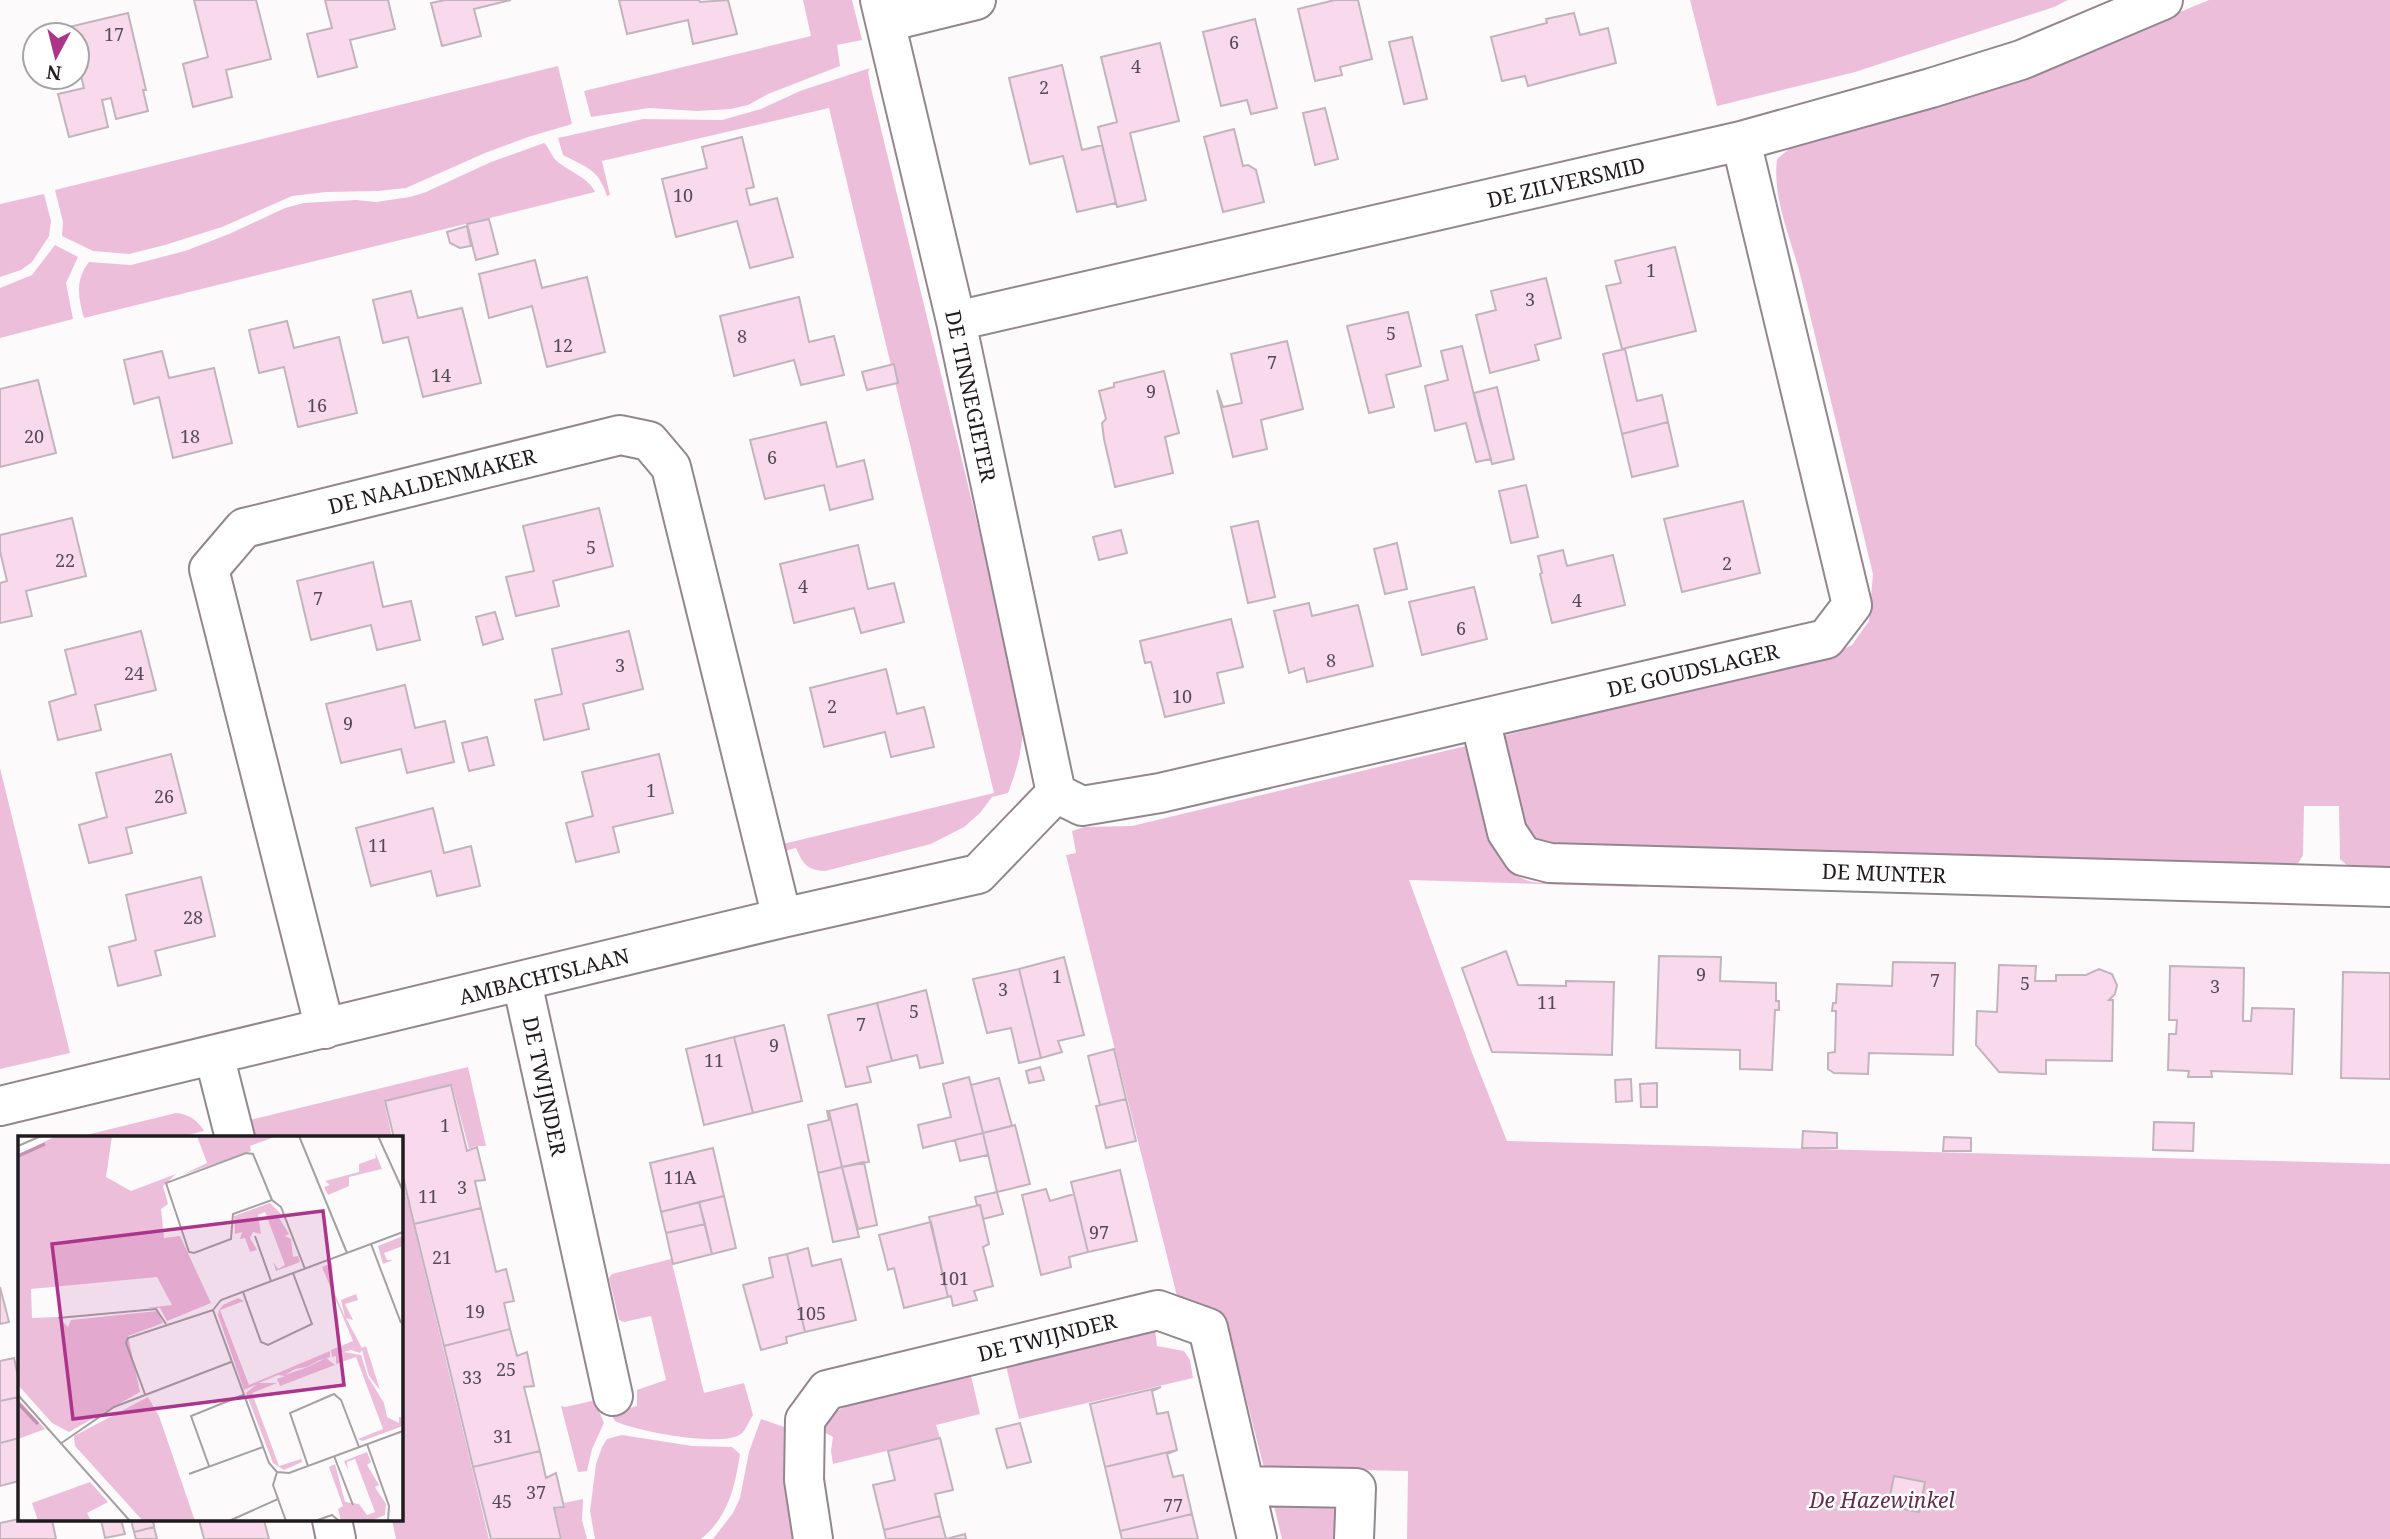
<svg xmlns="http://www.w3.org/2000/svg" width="2390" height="1539" font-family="'Noto Serif',serif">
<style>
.green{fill:#edbeda}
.building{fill:#f9daec;stroke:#c2b4bc;stroke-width:2}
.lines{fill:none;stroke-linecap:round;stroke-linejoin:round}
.minor-casing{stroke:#94868f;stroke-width:42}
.minor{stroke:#fff;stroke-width:38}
.labels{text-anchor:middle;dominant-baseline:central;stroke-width:5;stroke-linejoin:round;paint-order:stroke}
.number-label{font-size:18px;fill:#564b52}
.street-label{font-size:21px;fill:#201b1e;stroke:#fff}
.park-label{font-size:21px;font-style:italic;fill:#662b53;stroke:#fff}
.inset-river{fill:none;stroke:#c292b0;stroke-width:3.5}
.inset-road{fill:none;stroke:#a5a1a3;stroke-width:2}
.view{fill:#ac348a;fill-opacity:0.15;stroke:#ac348a;stroke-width:3.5}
.inset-edge{fill:none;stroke:#201b1e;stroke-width:3.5}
</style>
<rect width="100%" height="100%" fill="#fdfafc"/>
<path class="green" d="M803,0H852L862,40L837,45L840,66L768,94L748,105L731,109L697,111L649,108L591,117L584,91L811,36Z
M1690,0H2068L2054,7L1855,72L1717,106Z
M2209,0H2390V871L2350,868L2340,859L2339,806H2304L2303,855L2299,862L2294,866L1541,848L1526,828L1503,736L1826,657L1852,645L1869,621L1873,574C1849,475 1825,377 1801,278C1792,240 1772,200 1777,159L1795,144L1911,115L2022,77Z
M558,66L572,124L528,137L485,153L406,188L378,191L326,192L292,196L222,227L165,245L129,254L93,251L62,236L63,222L55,190Z
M870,68L868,72L871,88L1021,702C1026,735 1020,762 1008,793L992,797L980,813L964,827L931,844L825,871C807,870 803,864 796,848L784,851L783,844L994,793L829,108L602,161L610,195L607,196C598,168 587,168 563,155L558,138L643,119L722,120L761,109L800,91Z
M544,143C550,148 551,157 558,162C569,171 589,178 595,192L84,318C78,297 75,280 89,262L131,265L185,251L229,234L285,208L304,203L356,200L376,202L410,197L426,192L491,162Z
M44,194L51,221L49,236L32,262L21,270L0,277V204Z
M55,245L78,257L66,283L73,319L0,338V288L32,275Z
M1470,745C1477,786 1483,866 1529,881C1537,884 1548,882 1556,882C1583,883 1610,884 1637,884L1638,887L1409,880L1474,1058L1507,1141L2390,1164V1539H1407L1408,1471L1264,1468L1230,1336L1204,1307L1177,1296L1066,855L1076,853L1072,831L1084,827L1132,826Z
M0,768L70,1053L0,1069Z
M468,1067L486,1146H476L469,1149L452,1085L384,1101L392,1138H255L250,1120Z
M176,1113C188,1114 198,1120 204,1131L175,1138H74Z
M401,1173L489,1539H396L392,1520H401Z
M671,1259L704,1393L744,1383L753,1415C749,1421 746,1430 741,1434C723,1448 635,1431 615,1421L610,1413L637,1406V1390L666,1380L651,1316L624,1322L619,1320L609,1278L612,1274Z
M1155,1330L1157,1346L1184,1351L1190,1360L1193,1378L1019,1419L1006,1366Z
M971,1376L980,1414L936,1425L940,1438L833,1464L831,1451L833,1437L822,1431C825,1419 835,1411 847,1406Z
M592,1401L596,1404L604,1423L592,1449L587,1471L578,1472L561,1406L565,1407Z
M761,1419L787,1428L784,1462L803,1539H713L733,1513L740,1498L749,1452Z
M622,1435L692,1446L732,1447L740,1454C735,1487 728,1517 701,1539H595L590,1511L596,1464L602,1447L607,1439Z
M1272,1498L1340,1499L1339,1539H1282Z
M583,1499L582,1520L587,1539H562L555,1509L565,1508L564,1503Z"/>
<path class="building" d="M194,0H256L271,59L226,70L232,97L193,107L183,64L208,57Z
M325,0H388L395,29L350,40L357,67L318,77L307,34L332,28Z
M445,0H511L474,9L481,36L442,46L431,3Z
M619,0H699L700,2L728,0L737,34L693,44L688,20L627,34Z
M1335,0H1358L1372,59L1340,67L1342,75L1315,81L1298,9Z
M128,13L146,90H143L148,111L116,119L111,98L102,100L108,127L69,137L58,94L84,88L77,60V35H71L69,27Z
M1574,13L1580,35L1608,28L1616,63L1528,86L1525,76L1502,81L1491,37L1547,23L1546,19Z
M1255,19L1277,108L1251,114L1247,100L1221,106L1203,32Z
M1412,37L1427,99L1404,104L1389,42Z
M1160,43L1179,121L1130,133L1146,200L1117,207L1098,127L1117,122L1101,57Z
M1062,65L1082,150L1102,145L1116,203L1077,212L1063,156L1030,164L1009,78Z
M1325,108L1338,159L1315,165L1303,113Z
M1234,129L1243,166L1248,165L1256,170L1264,202L1223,212L1204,137Z
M742,137L754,187L746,189L750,205L777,198L793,257L750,268L737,221L676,237L662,179L707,168L702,147Z
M489,219L498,254L476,260L467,224Z
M467,226L471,246L460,248L450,243L447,232Z
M1675,247L1696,331L1622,349L1606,286L1621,283L1615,261Z
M535,260L542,288L587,277L605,352L547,367L532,306L489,318L479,274Z
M1546,278L1561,338L1535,345L1539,360L1490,373L1476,315L1496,310L1491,291Z
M411,291L418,318L462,308L481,383L423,397L408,337L383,343L373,300Z
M799,297L809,342L834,336L844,375L801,385L794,360L734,376L720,316Z
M1408,312L1421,366L1386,375L1394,407L1369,413L1347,326Z
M287,321L294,348L339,337L357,413L298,427L284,367L259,373L249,330Z
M1287,341L1303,409L1261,420L1267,449L1233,457L1217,390L1223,407L1242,403L1231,354Z
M1462,346L1480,420L1491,459L1476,462L1466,423L1435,431L1425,386L1448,380L1441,351Z
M1625,349L1637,401L1662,395L1668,422L1622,434L1603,354Z
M162,351L169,378L214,368L232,443L173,458L159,397L134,404L124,360Z
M894,364L898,383L867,390L862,372Z
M1164,371L1179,433L1165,437L1173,473L1115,487L1104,439L1102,423L1106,419L1099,391L1114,387V383Z
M38,380L56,453L0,467V389Z
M1497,387L1514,459L1492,464L1474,393Z
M826,422L837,467L864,460L873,499L830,510L824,485L765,499L750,440Z
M1668,422L1678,466L1632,477L1622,434Z
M1526,485L1538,537L1511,543L1499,491Z
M1743,501L1760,573L1682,592L1664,519Z
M599,508L613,566L553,581L559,606L516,616L506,577L534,571L523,526Z
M72,518L86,576L26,591L32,616L0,623V583L7,581L0,551V535Z
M1258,521L1275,597L1248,603L1231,527Z
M1121,530L1127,553L1099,560L1093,537Z
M1397,543L1407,589L1385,594L1374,549Z
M858,545L868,589L894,583L904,622L861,633L854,608L794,623L780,564Z
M1563,550L1567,566L1613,555L1625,605L1552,623L1540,574L1542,573L1538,556Z
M373,562L383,607L411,601L420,640L377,650L371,625L311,640L297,581Z
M1474,587L1487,639L1422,655L1409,602Z
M1309,603L1312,616L1358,605L1373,666L1307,682L1304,668L1289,673L1274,611Z
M495,612L503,639L483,645L476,617Z
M1231,619L1243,667L1217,673L1224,703L1165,717L1151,662L1145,663L1140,641Z
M141,631L156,690L95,705L101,730L58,740L49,702L76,694L65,650Z
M629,631L643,689L583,704L589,729L544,740L535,700L562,694L552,649Z
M886,669L897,714L924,707L934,747L891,757L885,732L824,747L810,688Z
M405,685L415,728L445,721L454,762L407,773L401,749L341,763L326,704Z
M487,737L494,765L469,771L462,743Z
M171,754L186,813L126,828L132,853L89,863L79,825L107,817L96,773Z
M659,754L673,813L613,827L619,852L576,862L566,823L593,816L582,772Z
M433,808L444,853L471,846L480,886L437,896L431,871L371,886L356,828Z
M201,877L215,936L155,951L161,975L118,986L109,947L136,940L126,895Z
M1506,951L1518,985L1566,986V981L1614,982L1612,1055L1492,1052L1462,968Z
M1659,956L1721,957L1720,981L1776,983V1001H1779V1010H1775L1772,1070L1740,1069V1050L1656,1048Z
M1064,957L1084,1035L1058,1041L1062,1052L1041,1058L1019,969Z
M1893,962L1955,963L1953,1055L1869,1053L1868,1074L1834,1073L1828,1069V1053L1835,1052L1836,1011H1832L1833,1003H1836L1837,984L1892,986Z
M1999,965L2036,966L2035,981H2056V975H2086L2099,969L2112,974L2117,985L2115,994L2109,1000H2113L2112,1061L2046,1060V1074L1999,1072L1976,1045L1977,1011L1997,1012Z
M2170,966L2244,968L2243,1021H2251L2252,1008L2294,1009L2292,1074L2211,1071L2212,1077H2188L2189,1071L2168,1070L2169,1034H2176L2177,1020H2169Z
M1019,969L1041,1058L1019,1063L1011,1028L987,1033L973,979Z
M2343,972L2390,973V1079L2341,1078Z
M926,990L943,1063L920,1068L917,1055L892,1061L877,1003Z
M877,1003L892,1061L867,1067L871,1082L846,1087L828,1015Z
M784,1025L802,1101L753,1113L734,1037Z
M734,1037L753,1113L704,1125L686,1049Z
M1114,1049L1126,1099L1100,1105L1088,1056Z
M1040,1067L1044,1080L1029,1083L1026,1071Z
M969,1077L983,1133L923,1148L918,1125L951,1117L943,1084Z
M999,1078L1012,1126L983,1133L971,1085Z
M1631,1079L1632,1101L1616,1102L1615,1080Z
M1657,1083V1107H1641L1640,1084Z
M451,1085L467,1151L477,1147L485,1180L475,1181L481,1208L414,1224L401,1168V1138H394L385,1101Z
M1126,1099L1136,1141L1106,1148L1096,1106Z
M857,1104L869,1162L842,1167L829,1111Z
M827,1111H829L842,1167L818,1173L808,1125L829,1120Z
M2154,1122L2194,1123L2193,1151L2153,1150Z
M1015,1125L1030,1184L997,1192L983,1133Z
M1803,1131L1837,1133V1148H1802Z
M983,1133L988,1155L960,1161L955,1140Z
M1944,1137L1971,1138V1151H1943Z
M713,1148L724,1196L661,1212L650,1163Z
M864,1162L877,1225L858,1229L842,1167Z
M842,1167L859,1237L833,1242L818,1173Z
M1120,1170L1137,1241L1088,1252L1071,1182Z
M1046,1189L1050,1201L1074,1194L1088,1252L1069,1257L1071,1267L1041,1275L1022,1195Z
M997,1192L1003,1214L983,1219L980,1205H977L975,1197Z
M724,1196L736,1248L712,1254L699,1202Z
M699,1202L705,1224L666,1233L661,1212Z
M980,1205L989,1244L983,1247L993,1286L974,1291L977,1300L953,1306L951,1296L948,1297L929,1217Z
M481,1208L496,1272L506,1269L514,1301L504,1303L510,1329L444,1346L414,1224Z
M931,1222L948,1297L904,1308L894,1268L888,1270L879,1235Z
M705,1224L712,1254L673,1264L666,1233Z
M808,1248L812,1266L841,1259L856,1320L805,1332L787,1254Z
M787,1254L805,1332L786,1337L787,1343L761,1350L743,1285L773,1277L769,1258Z
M0,1287L9,1322L0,1324Z
M510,1329L517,1356L527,1352L534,1386L524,1387L540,1451L473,1467L444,1346Z
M14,1358L19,1381V1397L0,1401V1361Z
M1161,1387L1152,1391L1157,1414L1168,1412L1177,1450L1105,1467L1090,1404Z
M19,1397V1438L0,1443V1401Z
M1020,1423L1031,1462L1007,1468L996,1429Z
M19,1438V1481L0,1486V1443Z
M940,1438L953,1490L935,1494L940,1516L884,1530L873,1485L895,1480L888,1451Z
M1177,1450L1167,1454L1173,1477L1183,1475L1192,1514L1120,1531L1105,1467Z
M540,1451L546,1478L556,1473L564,1507L554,1508L561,1539H491L473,1467Z
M1894,1476L1925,1482L1919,1512L1888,1506Z
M1192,1514L1198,1539H1122L1120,1531Z
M940,1516L946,1539L965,1534L966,1539H886L884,1530Z
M19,1519L52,1520L56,1539H0V1523Z
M101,1520H121L125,1534L105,1538Z
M131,1520H153L154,1527L134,1532Z
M199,1520H264L269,1539H204Z
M154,1527L157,1539H136L134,1532Z"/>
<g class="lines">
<g class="minor-casing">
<path id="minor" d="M880,0L956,321L1056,793
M886,22L976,0
M956,321L1741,141L1931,88L2021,60L2163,0
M1480,719L1507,832L1523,856L1550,863L2390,887
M1056,793L1082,806L1160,793L1826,639L1852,605L1741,141
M522,982L613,1396
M325,1029L209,569L244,528L620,435L649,441L671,467L782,918
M214,1055L235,1138
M0,1106L782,918L978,874L1056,793
M1245,1486L1356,1488L1354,1539
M332,1520L336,1539
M813,1539L804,1480L805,1420L827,1390L1158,1310L1208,1328L1257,1539"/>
</g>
<use href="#minor" class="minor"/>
</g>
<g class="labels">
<g class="number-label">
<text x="114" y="34">17</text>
<text x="1234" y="42">6</text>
<text x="1136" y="66">4</text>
<text x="1044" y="87">2</text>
<text x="683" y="195">10</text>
<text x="1651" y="270">1</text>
<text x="1530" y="299">3</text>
<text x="1391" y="333">5</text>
<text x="742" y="336">8</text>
<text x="563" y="345">12</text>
<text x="1272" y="362">7</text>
<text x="441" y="375">14</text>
<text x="1151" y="391">9</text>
<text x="317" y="405">16</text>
<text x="34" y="436">20</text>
<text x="190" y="436">18</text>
<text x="772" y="457">6</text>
<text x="591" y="547">5</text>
<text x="65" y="560">22</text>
<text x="1727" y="563">2</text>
<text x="803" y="586">4</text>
<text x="318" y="598">7</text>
<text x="1577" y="600">4</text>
<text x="1461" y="628">6</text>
<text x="1331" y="660">8</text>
<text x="620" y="665">3</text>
<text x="134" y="673">24</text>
<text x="1182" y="696">10</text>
<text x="832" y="706">2</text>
<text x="348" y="723">9</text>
<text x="651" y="790">1</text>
<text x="164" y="796">26</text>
<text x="378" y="845">11</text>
<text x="193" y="917">28</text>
<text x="1701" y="974">9</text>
<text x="1057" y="976">1</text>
<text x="1935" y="980">7</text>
<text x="2025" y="983">5</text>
<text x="2215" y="986">3</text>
<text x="1003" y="989">3</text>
<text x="1547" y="1002">11</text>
<text x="914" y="1011">5</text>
<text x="861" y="1024">7</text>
<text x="774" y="1045">9</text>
<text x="714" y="1060">11</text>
<text x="445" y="1125">1</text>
<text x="680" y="1177">11A</text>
<text x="462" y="1187">3</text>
<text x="428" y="1196">11</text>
<text x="1099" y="1232">97</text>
<text x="442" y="1257">21</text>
<text x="954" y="1278">101</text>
<text x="475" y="1311">19</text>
<text x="811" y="1313">105</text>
<text x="506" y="1369">25</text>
<text x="472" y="1377">33</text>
<text x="503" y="1436">31</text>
<text x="536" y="1492">37</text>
<text x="502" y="1501">45</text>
<text x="1173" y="1505">77</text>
</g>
<g class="street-label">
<text transform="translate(1566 182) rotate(-13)">DE ZILVERSMID</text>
<text transform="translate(971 396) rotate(78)">DE TINNEGIETER</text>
<text transform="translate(432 481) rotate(-14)">DE NAALDENMAKER</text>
<text transform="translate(1693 670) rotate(-13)">DE GOUDSLAGER</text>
<text transform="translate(1884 873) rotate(2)">DE MUNTER</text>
<text transform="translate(544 976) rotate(-14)">AMBACHTSLAAN</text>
<text transform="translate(545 1086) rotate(78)">DE TWIJNDER</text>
<text transform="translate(1047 1337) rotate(-14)">DE TWIJNDER</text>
</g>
<g class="park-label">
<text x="1882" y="1500">De Hazewinkel</text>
</g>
</g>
<g transform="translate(18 1136)">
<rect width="385" height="385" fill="#fdfafc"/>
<path d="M38,0H94L88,41L113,55L158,38L145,50L150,68L143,73L146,102L162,100L193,167L149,185L142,172H128L154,169L139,141L13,153L14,182L40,181L50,191L53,184L139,175L145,187L110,200L122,256L51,296L34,287L0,249V19ZM179,0H259L232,10L233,15L164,39L189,27ZM357,16L364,33L331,41V50L310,59L306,51L312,49L307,45L341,36V28L358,22ZM252,67L264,79L260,80L271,98L267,100L273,103L275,121L280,120L282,126L258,135L255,126L260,133L267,129L247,76L240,79L243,98L235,96L232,102L239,114L232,116L227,102L222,103L224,96L217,98L216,80ZM385,100V110L366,117L369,124H375L365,128L360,110ZM314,127L316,156L327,181L323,164L338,158L340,164L327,168L335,184L328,182L344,212L348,210L362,254L351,240L344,214L342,217L333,214L326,216L343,219L350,241L366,267L369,281L381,287V281L385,282V290L344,305L340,303L365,293L338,221L318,228V220L314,221L313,214L335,205L304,131ZM220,162L226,165L202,174L231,249L312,215V221L302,224L289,231L277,233L267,239L290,231L308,222L317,229L262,250L259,243L267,240L260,239L241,247H259L234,257L261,330L283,323L281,311L284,326L266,334L255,327L228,257L239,248L226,254L200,179L201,174L205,169ZM130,261L141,280L177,385H125L57,310L56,300ZM0,263L27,293L0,303ZM349,316L353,326L349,329L361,349L357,351L368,368L367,379L353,385H323L320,373L325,370L311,331L317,328L327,366L341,368L349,379L357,376L337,323L329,326L330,334L326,325ZM72,346L90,366L69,377L73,385H20L14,367Z" fill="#edbeda"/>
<path class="inset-river" d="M0,20L27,8M0,267L20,288"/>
<path class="inset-road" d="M281,0L329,117M360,0L385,55M0,10L23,0M254,64L215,78L213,103L176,117L171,116L148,47L228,17L235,18L254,64L263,71L287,133M237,100L253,145M353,108L383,187M225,156L243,206L250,209L294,188L275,137M195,174L203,164L385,96M195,174L251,327L259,336M40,182L138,173L148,188M127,258L108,207L110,202L195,174M0,259L112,385M42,308L96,271L213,226M349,308L371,370L370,385M316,320L335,369M191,330L173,280L225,259M290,330L272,277L316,258L323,264L341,311M259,336L271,337L385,295M259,336L255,349L268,385M171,338L245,311M211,385L260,363M297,385L314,379L321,385"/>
<path class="view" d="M305,75L326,249L55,283L34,108Z"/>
<rect width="385" height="385" class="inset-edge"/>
</g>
<g transform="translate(56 56) rotate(187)"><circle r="33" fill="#ffffff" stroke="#a6a4a5" stroke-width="2"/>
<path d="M0-5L12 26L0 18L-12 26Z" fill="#ac348a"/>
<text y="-10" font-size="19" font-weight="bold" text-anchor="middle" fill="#201b1e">N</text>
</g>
</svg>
